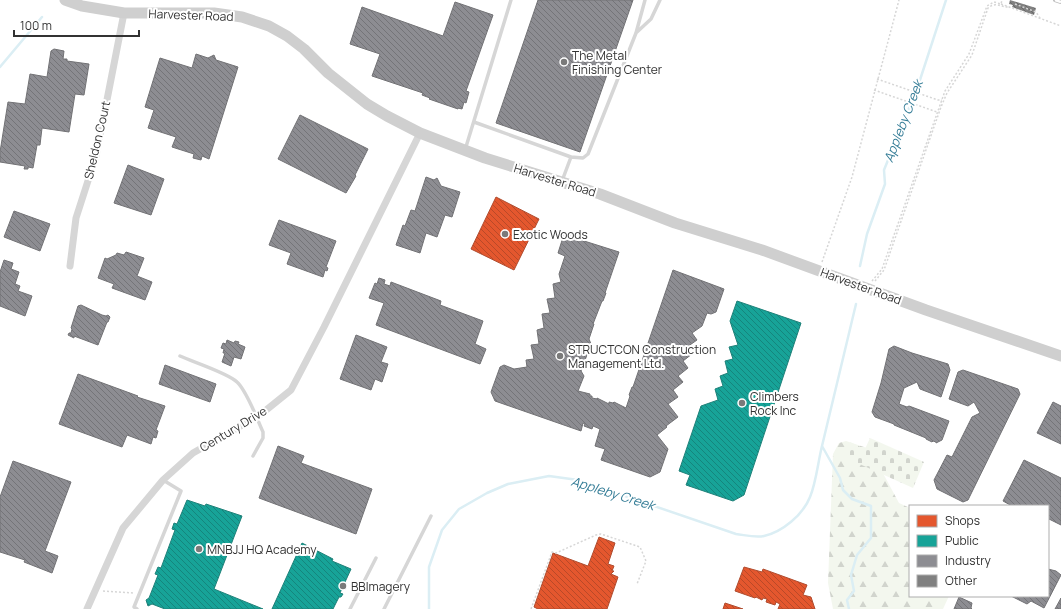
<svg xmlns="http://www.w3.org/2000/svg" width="1061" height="609" font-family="Manrope,sans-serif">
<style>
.forest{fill:url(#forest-firs)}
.cemetery{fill:url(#cemetery-stones)}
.shops{fill:url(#shops-back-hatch);stroke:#af4c2f}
.public{fill:url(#public-back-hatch);stroke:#1f8179}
.industry{fill:url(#industry-back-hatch);stroke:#727275}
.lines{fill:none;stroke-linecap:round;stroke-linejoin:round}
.stream{stroke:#dbeef4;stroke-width:2.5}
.building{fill:url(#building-back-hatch)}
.path{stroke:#d6d6d6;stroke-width:1.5;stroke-dasharray:2 2;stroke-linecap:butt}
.service{stroke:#d6d6d6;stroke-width:3.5}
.minor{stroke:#d6d6d6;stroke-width:7}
.secondary{stroke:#cfcfcf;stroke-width:11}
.rail-casing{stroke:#bebebe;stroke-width:4}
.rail{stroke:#fff;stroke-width:2.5;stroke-dasharray:8;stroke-linecap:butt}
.poi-dot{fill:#7a7a7a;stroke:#fff;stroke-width:1.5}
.labels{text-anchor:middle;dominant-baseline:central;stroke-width:4;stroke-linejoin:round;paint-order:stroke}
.street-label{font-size:12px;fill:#323232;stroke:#fff}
.poi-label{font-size:12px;fill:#323232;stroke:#fff;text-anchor:start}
.water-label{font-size:13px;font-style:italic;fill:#357d97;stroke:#fff}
</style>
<defs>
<pattern id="forest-firs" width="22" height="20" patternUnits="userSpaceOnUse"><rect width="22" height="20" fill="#f3f7ee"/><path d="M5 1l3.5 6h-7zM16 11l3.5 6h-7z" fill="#d1d4cd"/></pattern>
<pattern id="cemetery-stones" width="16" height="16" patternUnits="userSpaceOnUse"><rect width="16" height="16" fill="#f3f7ee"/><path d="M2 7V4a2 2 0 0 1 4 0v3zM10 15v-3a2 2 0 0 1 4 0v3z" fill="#d1d4cd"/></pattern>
<pattern id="shops-back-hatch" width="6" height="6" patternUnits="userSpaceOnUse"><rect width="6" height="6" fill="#e4572e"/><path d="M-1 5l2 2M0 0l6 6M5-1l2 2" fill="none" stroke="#b94928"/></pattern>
<pattern id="public-back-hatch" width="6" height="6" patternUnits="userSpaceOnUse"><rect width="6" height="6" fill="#17a398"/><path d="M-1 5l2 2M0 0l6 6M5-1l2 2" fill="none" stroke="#15857d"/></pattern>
<pattern id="industry-back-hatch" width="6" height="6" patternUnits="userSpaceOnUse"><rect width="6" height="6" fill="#8d8d92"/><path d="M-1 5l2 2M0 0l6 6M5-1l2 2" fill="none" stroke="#747478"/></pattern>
<pattern id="building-back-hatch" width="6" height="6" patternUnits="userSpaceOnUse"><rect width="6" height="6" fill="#808080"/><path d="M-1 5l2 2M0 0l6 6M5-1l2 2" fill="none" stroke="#696969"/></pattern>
</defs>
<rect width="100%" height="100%" fill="#fff"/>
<path class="forest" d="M846,441L870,449L899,503L910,508V596H949L943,609H833L828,583L833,454L839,443Z"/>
<path class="cemetery" d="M870,438L924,462L913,488L844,457L850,442L865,449Z"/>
<path class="shops" d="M496,197L539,219L514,270L471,249Z
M599,537L615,543L608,564L614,566L612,571H614L611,574L618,577L607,609H538L534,607L553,553L588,566Z
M744,567L762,572L763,569L807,585L803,595L811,597L815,609H778L780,604L776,602L775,605L766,602L767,599L763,598L762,600L756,597L755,598L735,591Z
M725,603L743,609H723Z"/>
<path class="public" d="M737,301L801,323L744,495L733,501L686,485L690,475L679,471L701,406L718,400L715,389L723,386L720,376L728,373L725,361L733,359L729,347L738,345L730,321Z
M187,500L205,506L206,504L242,516L214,589L263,609H165L152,604L148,606L146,600L149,598L158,575L155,574L158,567L161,568L175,530L172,529L174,523L177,524Z
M302,543L333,559L332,561L351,569L340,593L343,594L341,597H339L333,609H272Z"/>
<path class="industry" d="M538,0H633L580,152L496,123Z
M455,2L493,15L466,91L469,92L466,103L464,102L462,109L458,108V109L429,99L430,98L422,95L423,93L372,76L380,54L350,44L362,7L443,36Z
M54,49L64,51L63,59H67V61L89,64L84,95L75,94L69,132L42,128L40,145H37L33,168L28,167V169H24L25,166L0,162V152L8,102L25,104L30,74L47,77L51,51Z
M196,54L208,58L214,55L216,60L238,67L209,159L202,156L201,160L193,158L194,154L172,147L176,137L148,128L154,110L145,107L160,58L192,68Z
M300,115L368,149L355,175L356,176L346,193L278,159Z
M128,165L164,179L151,215L114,203Z
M426,177L434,180L437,178L441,186L460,192L452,217L445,215L437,237L426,233L420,253L396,245L403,225L405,226L411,210L415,211Z
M14,211L50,224L40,251L4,237Z
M279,220L336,241L326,267L328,268L327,271L325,270L323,277L287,264L291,253L269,245Z
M564,234L574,237V236L582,238L581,240L619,252L605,293H606L603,301H602L593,324H594L589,339L591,344L581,371L584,376L578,391L590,394V396H592V398L597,399V398L609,404V402L613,403L614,402L626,408L630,396L629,395L632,387H633L673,270L724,289L716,312L711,314L707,313L702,326L692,333L697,340L687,347L692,354L683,361L688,368L678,376L683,382L673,390L678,397L668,404L678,417L666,426L667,427L657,435L668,449L660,472L650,477L601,460L605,449L595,446L600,429L593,426L592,429L584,426L585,424L583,423L581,431L495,401L491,392L500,367L504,365L514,369L527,367L526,360L534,359L531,345L539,344L537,330L544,328L542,314L550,313L547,299L555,298L553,284L561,282L559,274L565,256L558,253Z
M126,252L144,258L137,276L152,282L145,300L112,288L114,284L98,278L105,258L107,259L116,255L117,253L124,255Z
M4,260L13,263L11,269L19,272L15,284L20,286L18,291L32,296L25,316L0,306V272Z
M379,278L385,280L384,284L390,286L391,282L441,301L440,305L483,321L475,344L486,349L480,364L376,325L384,303L369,298L375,283L377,284Z
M81,305L102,315L106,316L108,315L110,317L108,322H107L98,345L74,336V338L68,335L69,333H71L72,329L71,328L78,306Z
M356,335L387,347L381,362L388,364L382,382L375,379L371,390L340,379Z
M227,340L234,343L235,341L239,342L238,344L245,347L241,359L234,357L231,366L222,362L225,353H223L224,349L221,348L223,343L226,344Z
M894,346L912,353L948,364L950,370L941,397L920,389L917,382L904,388L899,404L907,407L909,406L949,421L942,440L936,443V442L933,441L932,442L926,439V438L894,425V424L875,417L872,412L881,383L889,349Z
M165,365L216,384L210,402L159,384Z
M963,370L1018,389L1020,394L968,500L963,502L937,489L934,480L947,455L952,457L972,417L980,413L974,402L968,406L949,399L958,372Z
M78,374L138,396L137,397L165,406L156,430L158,431L156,438L153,437L151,444L127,435L122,447L59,424Z
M1053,402L1061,406V444L1037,433Z
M278,446L304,456L301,463L372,489L356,534L259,498Z
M1024,460L1061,478V525L1049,519L1048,521V506H1012L1003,501Z
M13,461L71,482L45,551L58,556L52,573L24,562L25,560L0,552V497Z
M1048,569L1056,571L1061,575L1044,608L1031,601L1027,604L1011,596H1048Z
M959,597L972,603L971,608L972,609H954Z
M1061,598V609H1055Z"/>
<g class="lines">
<path class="stream" d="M0,67L42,17
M860,266L867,234L885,184L884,170L918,86L946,0
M429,609V567L442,530L459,509L487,493L508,484L549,476L578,480L736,534C745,535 755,538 764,536C782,532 803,515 810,497C816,483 818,462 822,446
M849,609L847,600L854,591L851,575L857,555L871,538V506L852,499L843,490L840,478L822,446L856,304"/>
</g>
<path class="building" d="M1010,0L1036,8L1034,15L1012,7L1013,5L1009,4Z"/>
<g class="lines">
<path class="path" d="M1001,4L1061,26
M1015,4L1036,12L1040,18
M877,79L938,100H942
M874,90L937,112
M822,262L852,177L899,0
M872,281L882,269L945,91L969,54L987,6L994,2L1001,4L1002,0
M875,281L884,270L941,107L947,93L972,55L988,8C996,1 1001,8 1010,7
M103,591L133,593
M531,609L552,552L556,553L596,535L601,534L640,547L646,561L637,584"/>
<path class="service" d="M637,32L651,19L660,0
M474,122L571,157
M465,150L511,0
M562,181L571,157L583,158L588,154L636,33L645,0
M180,356C193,362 228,373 237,382C247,391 257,419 263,432V438L253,456
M137,609L134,607L181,491L163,480
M350,609L376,558
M384,609L431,516"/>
<path class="minor" d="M70,266L76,218L96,156L124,13
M87,609L123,528L163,480L193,453L260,415L291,390L324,327L420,133"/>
<path class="secondary" d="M65,0L82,6L124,13H214L242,17L269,26L287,36L304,49L328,73L367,104L387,116L420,133L485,158L600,194L675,223L762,250L926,310L1061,356"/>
<g class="rail-casing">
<path id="rail" d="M1055,0L1061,2"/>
</g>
<use href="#rail" class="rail"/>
</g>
<g class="poi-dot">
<circle cx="564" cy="62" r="4"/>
<circle cx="505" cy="234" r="4"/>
<circle cx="560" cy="356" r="4"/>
<circle cx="742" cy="403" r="4"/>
<circle cx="199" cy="549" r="4"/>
<circle cx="343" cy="586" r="4"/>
</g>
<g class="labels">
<g class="street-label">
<text transform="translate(191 15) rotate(2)">Harvester Road</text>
<text transform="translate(97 140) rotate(-77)">Sheldon Court</text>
<text transform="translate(555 180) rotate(17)">Harvester Road</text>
<text transform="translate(861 286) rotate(20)">Harvester Road</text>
<text transform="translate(233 429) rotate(-31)">Century Drive</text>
</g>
<g class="poi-label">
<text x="572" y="55">The Metal<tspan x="572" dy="14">Finishing Center</tspan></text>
<text x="513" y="234">Exotic Woods</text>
<text x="568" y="349">STRUCTCON Construction<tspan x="568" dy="14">Management Ltd.</tspan></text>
<text x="750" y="396">Climbers<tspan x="750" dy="14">Rock Inc</tspan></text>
<text x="207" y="549">MNBJJ HQ Academy</text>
<text x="351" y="586">BBImagery</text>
</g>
<g class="water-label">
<text transform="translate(903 121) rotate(-69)">Appleby Creek</text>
<text transform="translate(613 493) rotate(17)">Appleby Creek</text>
</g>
</g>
<rect x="909" y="505" width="140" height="92" fill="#ffffff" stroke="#adadad"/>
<rect x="917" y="515" width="20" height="12" fill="#e4572e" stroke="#adadad"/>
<text x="945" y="525" font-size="12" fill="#323232">Shops</text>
<rect x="917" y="535" width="20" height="12" fill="#17a398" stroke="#adadad"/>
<text x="945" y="545" font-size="12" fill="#323232">Public</text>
<rect x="917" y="555" width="20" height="12" fill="#8d8d92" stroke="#adadad"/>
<text x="945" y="565" font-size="12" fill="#323232">Industry</text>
<rect x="917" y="575" width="20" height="12" fill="#808080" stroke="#adadad"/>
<text x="945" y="585" font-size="12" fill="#323232">Other</text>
<path d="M14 30v6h125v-6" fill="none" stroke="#323232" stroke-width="2"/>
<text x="20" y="30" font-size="12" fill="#323232" stroke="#ffffff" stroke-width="3" paint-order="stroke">100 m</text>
</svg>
